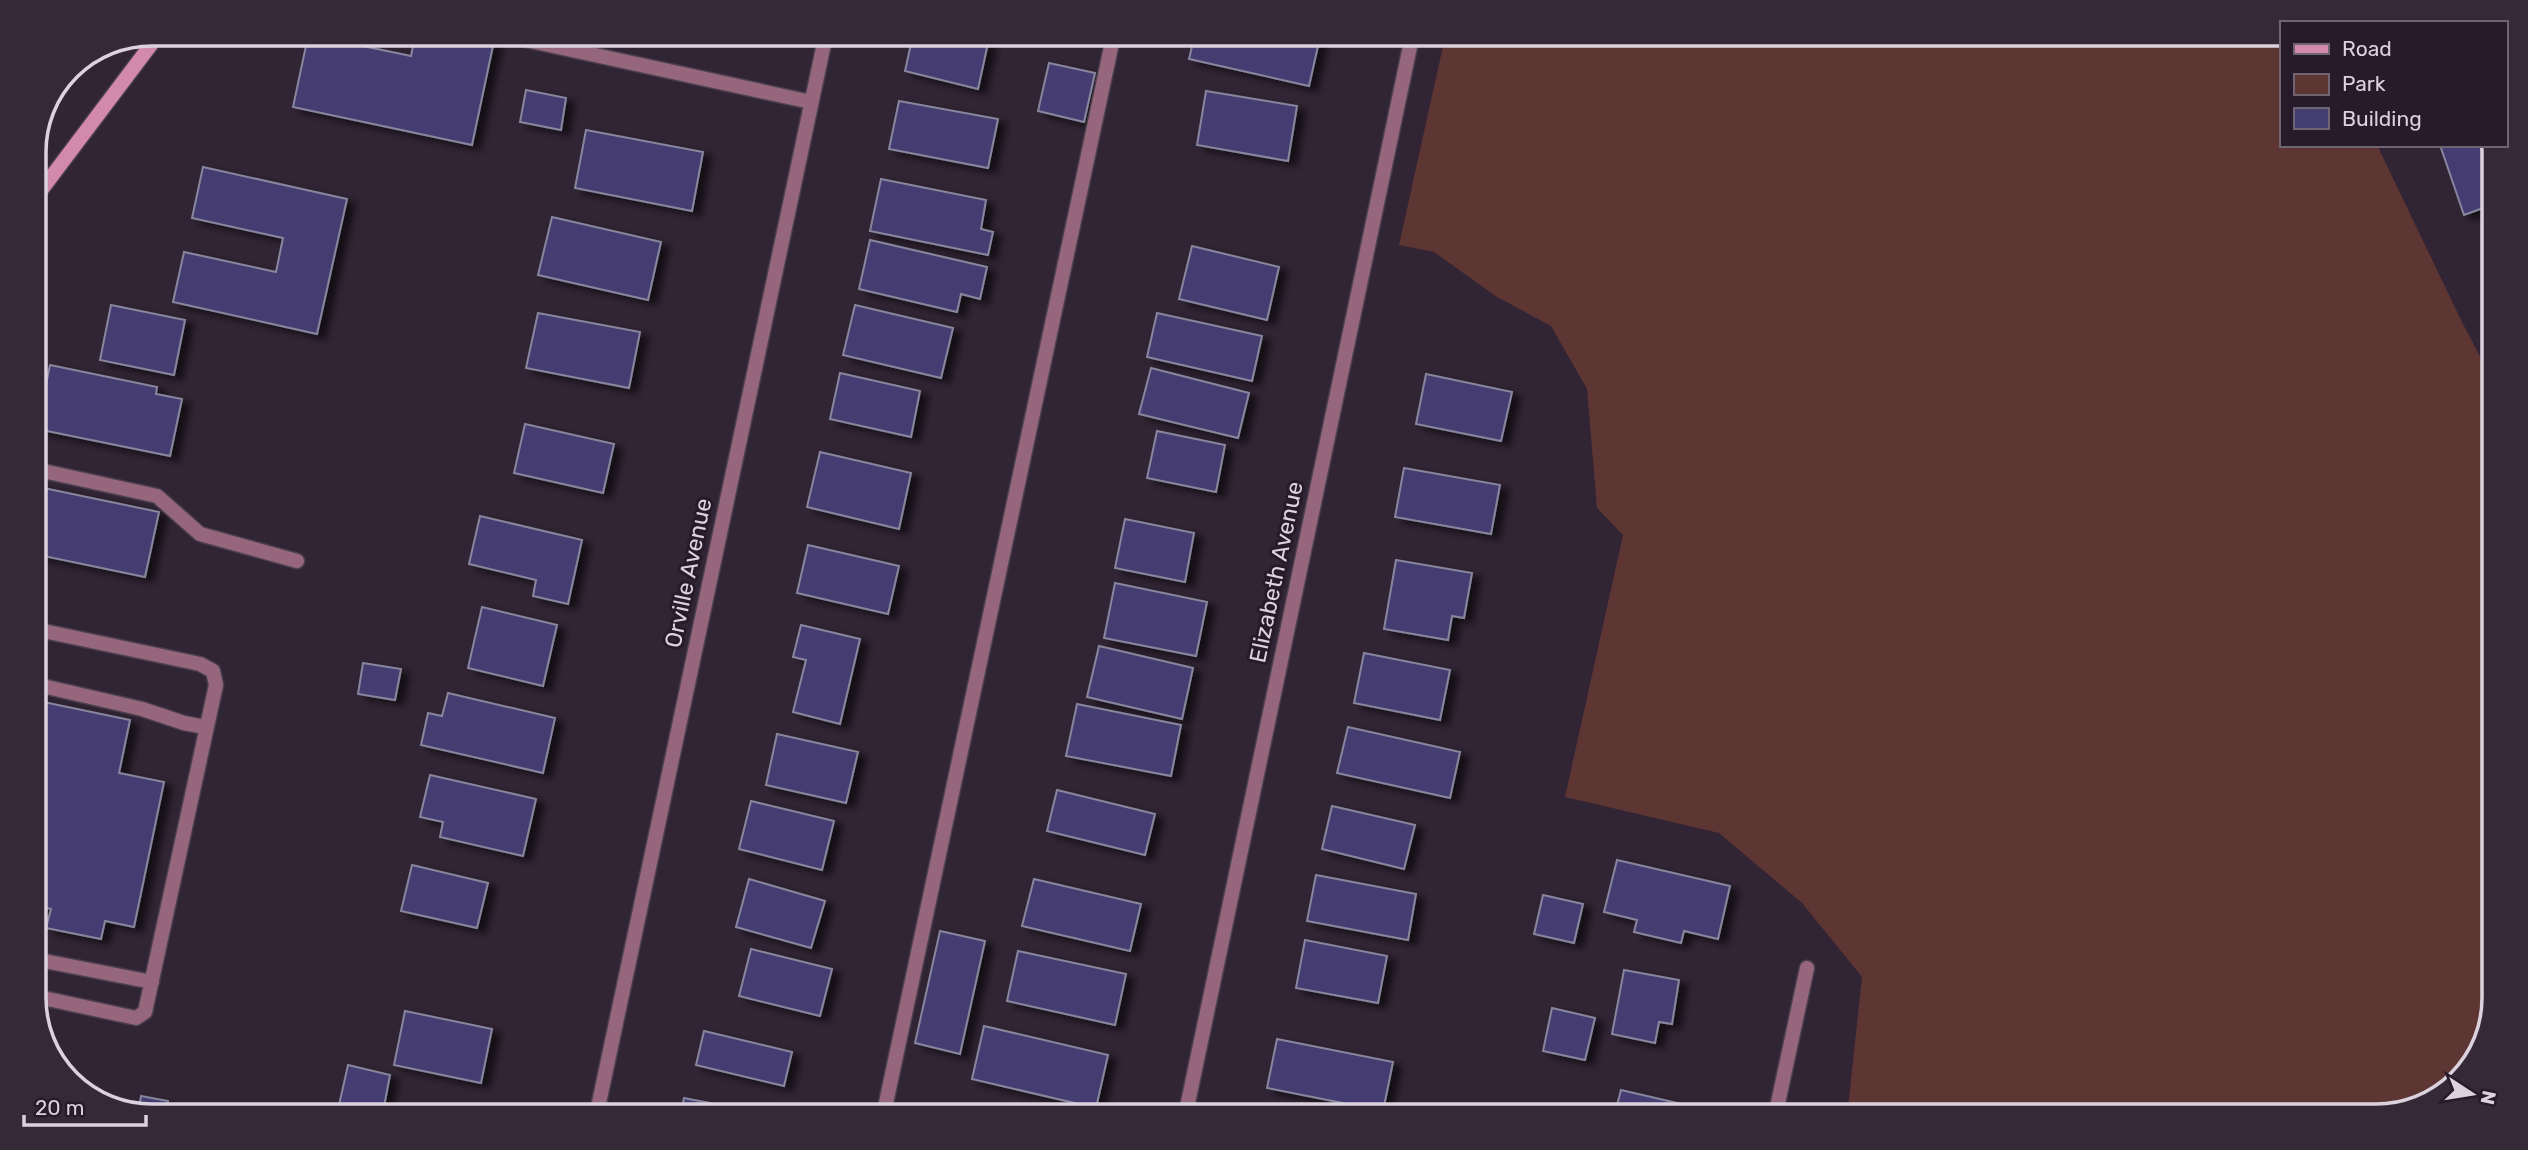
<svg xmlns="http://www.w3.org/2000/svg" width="2528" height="1150" font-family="Rubik,sans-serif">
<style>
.green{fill:#5d3533}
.building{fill:#443d71;stroke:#87869d;stroke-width:2;filter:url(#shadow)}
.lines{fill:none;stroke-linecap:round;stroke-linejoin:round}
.lane-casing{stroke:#4c404f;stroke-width:17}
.street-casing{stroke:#4c404f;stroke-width:17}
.secondary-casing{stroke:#4c404f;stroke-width:17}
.lane{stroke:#96677c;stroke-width:14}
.street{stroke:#96677c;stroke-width:14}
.secondary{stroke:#d389ab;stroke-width:14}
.labels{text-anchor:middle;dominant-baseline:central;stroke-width:6;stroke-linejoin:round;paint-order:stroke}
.street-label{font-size:23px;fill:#dbd2dd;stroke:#271a2a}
.rim{fill:none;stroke:#dbd2dd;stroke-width:3.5}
</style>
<defs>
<filter id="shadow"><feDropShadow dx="8" dy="4.5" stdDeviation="3.5" flood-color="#0009"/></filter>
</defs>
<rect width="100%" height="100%" fill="#312434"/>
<path class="green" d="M2281,34V145H2377L2462,322L2492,379L2486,1044L2443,1097L2377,1117H1847L1862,977L1802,903L1719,833L1565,797L1623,535L1597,508L1587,389L1551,326L1497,297L1434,252L1399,245L1445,37Z"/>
<path class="building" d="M1320,37L1309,86L1189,59L1194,38Z
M912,39H971L988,43L978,89L905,71Z
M307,41H339L411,56L414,41H494L472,145L293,107Z
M1049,63L1095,73L1084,122L1038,111Z
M526,90L566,98L561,130L520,122Z
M1206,91L1297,106L1288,161L1197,145Z
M899,101L998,119L988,168L889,149Z
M586,130L703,152L692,211L575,188Z
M2440,145H2495L2494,204L2464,215Z
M203,167L347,199L317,334L173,302L184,252L276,272L283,238L192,218Z
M881,179L986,200L981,229L993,232L988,255L870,231Z
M552,217L661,242L648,300L538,275Z
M870,240L987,267L980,299L961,294L957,312L859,289Z
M1192,246L1279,267L1267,320L1179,299Z
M111,305L185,320L174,375L100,360Z
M855,305L953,328L941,378L843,355Z
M538,313L640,332L629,388L526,368Z
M1157,313L1262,336L1252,381L1147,357Z
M50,365L157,387L156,394L182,399L170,456L37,429Z
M1151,368L1249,393L1238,438L1139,414Z
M840,373L920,391L911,437L830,419Z
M1426,374L1512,392L1501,441L1416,424Z
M525,424L614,444L603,493L514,473Z
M1157,431L1225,445L1216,492L1147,478Z
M820,452L911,473L899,529L807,507Z
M1404,468L1500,485L1491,534L1395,517Z
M34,486L159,512L145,577L34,554Z
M480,516L582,540L568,604L533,596L536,580L469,564Z
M1125,519L1194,533L1185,582L1115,568Z
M808,545L899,566L888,614L797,593Z
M1396,560L1472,573L1464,618L1452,616L1448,640L1384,629Z
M1115,583L1207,602L1196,656L1104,638Z
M482,607L557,625L543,686L468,668Z
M801,625L860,639L840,724L793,712L806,660L793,657Z
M1099,646L1193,668L1182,719L1087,697Z
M1364,653L1450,670L1440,720L1354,703Z
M363,663L401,669L395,700L358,694Z
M448,693L555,718L543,773L421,745L428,713L442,716Z
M34,700L130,720L119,773L164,782L134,927L105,921L101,939L46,928L51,909L34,905Z
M1077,704L1181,725L1171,776L1066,756Z
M1348,727L1460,752L1450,798L1337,773Z
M777,734L858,752L846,803L766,785Z
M430,775L536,799L523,856L440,837L443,822L420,817Z
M1057,790L1155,814L1145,855L1047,831Z
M751,801L834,821L822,870L739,849Z
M1332,806L1415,825L1404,869L1322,849Z
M1617,860L1730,886L1718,939L1684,931L1681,943L1634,932L1637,920L1604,912Z
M412,865L488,883L477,928L401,911Z
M1316,875L1416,894L1408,940L1307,921Z
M749,879L825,901L811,948L736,927Z
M1034,879L1141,904L1130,951L1022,926Z
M1543,895L1583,904L1574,943L1534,934Z
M940,931L985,941L960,1054L915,1043Z
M1305,940L1387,956L1378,1003L1296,988Z
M751,949L832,969L820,1016L739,996Z
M1018,951L1126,974L1115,1025L1007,1001Z
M1624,970L1679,980L1672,1024L1659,1022L1655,1043L1612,1034Z
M1552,1008L1595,1018L1585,1060L1543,1051Z
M405,1011L492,1029L481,1083L394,1065Z
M984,1026L1108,1055L1096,1108L972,1079Z
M704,1031L792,1052L784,1086L696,1065Z
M1277,1039L1393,1062L1383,1111L1267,1088Z
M348,1065L390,1075L382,1117H349L337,1114Z
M1621,1090L1690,1106L1687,1117H1614Z
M141,1096L168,1101L166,1117L138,1114Z
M684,1098L782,1117H680Z
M999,1106L1045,1117H996Z"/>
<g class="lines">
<g class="lane-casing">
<path id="lane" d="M526,40L811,102
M34,469L157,496L200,534L297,561
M34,629L200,664L213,671L216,685L145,1012L136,1018L34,996
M34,684L142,709L184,723L205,727
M34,959L152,982
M883,1117L1113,38"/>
</g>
<g class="street-casing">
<path id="street" d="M596,1117L825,39
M1185,1117L1412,37
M1775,1117L1807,968"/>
</g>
<g class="secondary-casing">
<path id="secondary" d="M33,201L153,42"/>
</g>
<use href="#lane" class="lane"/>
<use href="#street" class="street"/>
<use href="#secondary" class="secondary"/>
</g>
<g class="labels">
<g class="street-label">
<text transform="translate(1276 572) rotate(-78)">Elizabeth Avenue</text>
<text transform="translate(688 573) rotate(-78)">Orville Avenue</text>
</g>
</g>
<path d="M0 0H2528V1150H0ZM152 46H2376A106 106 0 0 1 2482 152V998A106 106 0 0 1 2376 1104H152A106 106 0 0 1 46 998V152A106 106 0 0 1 152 46Z" fill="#352938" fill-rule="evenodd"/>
<path class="rim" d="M152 46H2376A106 106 0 0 1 2482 152V998A106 106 0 0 1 2376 1104H152A106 106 0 0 1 46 998V152A106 106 0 0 1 152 46Z"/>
<rect x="2280" y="21" width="228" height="126" fill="#271a2a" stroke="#6f6472" stroke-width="2"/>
<rect x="2294" y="44" width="35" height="10" fill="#d389ab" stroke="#6f6472" stroke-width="2"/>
<text x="2342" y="56" font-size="21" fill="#dbd2dd">Road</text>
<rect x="2294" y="74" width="35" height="21" fill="#5d3533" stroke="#6f6472" stroke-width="2"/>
<text x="2342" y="91" font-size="21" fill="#dbd2dd">Park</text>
<rect x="2294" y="108" width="35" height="21" fill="#443d71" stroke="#6f6472" stroke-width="2"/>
<text x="2342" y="126" font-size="21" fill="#dbd2dd">Building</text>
<g transform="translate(2472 1094) rotate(102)" stroke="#271a2a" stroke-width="5" paint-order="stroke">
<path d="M0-5L12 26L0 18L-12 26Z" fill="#dbd2dd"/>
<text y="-10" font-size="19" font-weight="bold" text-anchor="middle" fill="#dbd2dd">N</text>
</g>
<path d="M24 1115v10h122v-10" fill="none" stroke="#dbd2dd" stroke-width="3.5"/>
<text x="35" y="1115" font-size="21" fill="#dbd2dd" stroke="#271a2a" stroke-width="5" paint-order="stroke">20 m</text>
</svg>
